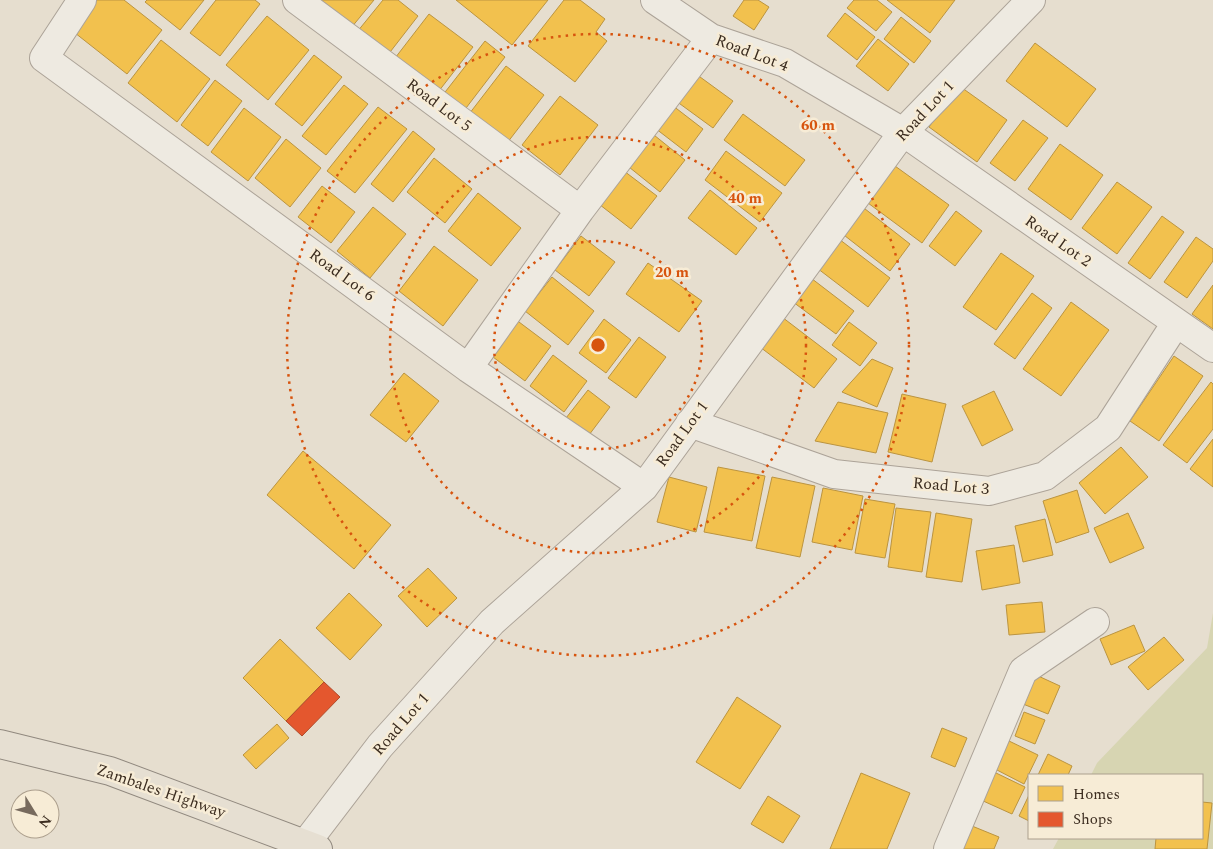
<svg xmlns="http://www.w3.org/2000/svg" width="1213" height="849" font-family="Spectral,serif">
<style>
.green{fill:#d7d5b2}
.homes{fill:#f2c14e;stroke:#bb9440}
.shops{fill:#e4572e;stroke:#b14a2a}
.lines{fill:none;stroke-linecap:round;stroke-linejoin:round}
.minor-casing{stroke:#aca398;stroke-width:30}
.major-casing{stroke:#91897f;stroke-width:30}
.minor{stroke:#eeeae1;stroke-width:28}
.major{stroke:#e6dfd2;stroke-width:28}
.ring{fill:none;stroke:#d7540e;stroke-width:2.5;stroke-dasharray:2.5 5}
.labels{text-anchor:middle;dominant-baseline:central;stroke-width:5;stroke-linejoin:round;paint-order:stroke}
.street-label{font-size:16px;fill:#3b2c1f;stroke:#f7ecd6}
.centre{fill:#d7540e;stroke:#f7ecd6;stroke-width:2.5}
.ring-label{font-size:15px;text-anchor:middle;font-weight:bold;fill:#d7540e;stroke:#f7ecd6;stroke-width:5;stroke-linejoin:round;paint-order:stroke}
</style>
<rect width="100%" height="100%" fill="#e6decf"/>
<path class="green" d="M1213,613V849H1053L1059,838H1202V775H1091L1097,763L1207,648Z"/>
<path class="homes" d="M93,0H124L162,30L127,74L70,29Z
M147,0H204L180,30L145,2Z
M216,0H255L260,4L220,56L190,33Z
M315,0H374L351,28Z
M383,0H398L418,16L387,56L357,32Z
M456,0H548L512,45Z
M564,0H580L605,19L596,32L607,41L575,82L528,46Z
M744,0H758L769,7L754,30L733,16Z
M854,0H877L892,12L876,31L847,8Z
M887,0H955L930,33Z
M845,13L875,37L857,60L827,36Z
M429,14L473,47L435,96L392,62Z
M267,16L309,50L268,100L226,65Z
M901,17L931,41L914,63L884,39Z
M878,39L909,64L888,91L856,66Z
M161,40L210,79L177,122L128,83Z
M485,41L505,57L463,112L442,96Z
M1035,43L1096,89L1067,127L1006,81Z
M314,55L342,77L302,126L275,104Z
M506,66L544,95L504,147L466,118Z
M696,74L733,101L713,128L676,101Z
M215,80L242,101L208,146L181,125Z
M344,85L368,104L326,155L302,136Z
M958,85L1007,120L977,162L929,127Z
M560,96L598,125L560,175L522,145Z
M668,102L703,129L686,152L651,125Z
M378,107L407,129L355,193L327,171Z
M244,108L281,137L248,181L211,152Z
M743,114L805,160L785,186L724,140Z
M1023,120L1048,138L1015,181L990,163Z
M413,131L435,149L393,202L371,184Z
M649,131L685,160L660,192L624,163Z
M286,139L321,168L290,207L255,178Z
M1060,144L1103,175L1071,220L1028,189Z
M726,151L782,193L760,222L705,180Z
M434,158L472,189L445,223L407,192Z
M895,166L949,205L922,243L868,203Z
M620,168L657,196L631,229L595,201Z
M1117,182L1152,207L1117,254L1082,228Z
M322,186L355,212L331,243L298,217Z
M710,190L757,228L736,255L688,218Z
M478,193L521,228L491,266L448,231Z
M860,205L910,244L890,271L840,232Z
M373,207L406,234L370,278L337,251Z
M956,211L982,231L955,266L929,246Z
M1162,216L1184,232L1150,279L1128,263Z
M581,236L615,262L589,296L555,270Z
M835,236L890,278L868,307L813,265Z
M1196,237L1213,249V261L1187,298L1164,282Z
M434,246L478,280L443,326L399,291Z
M1001,253L1034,276L996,330L963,307Z
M648,263L702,301L679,332L626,294Z
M807,275L854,311L836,334L789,299Z
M552,277L594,311L568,345L525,311Z
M1213,285V329L1192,314Z
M1032,293L1052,308L1015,359L994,344Z
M1071,302L1109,330L1061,396L1023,369Z
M778,314L837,359L814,388L756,344Z
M511,316L551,346L525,381L485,351Z
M604,319L631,340L606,373L579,353Z
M849,322L877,343L860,366L832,345Z
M639,337L666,357L636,398L608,378Z
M553,355L587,381L564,412L530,386Z
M1174,356L1203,376L1159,441L1130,421Z
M872,359L893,368L877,407L842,392Z
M404,373L439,401L406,442L370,415Z
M1211,382L1213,384V429L1187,463L1163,445Z
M588,390L610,407L589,435L566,418Z
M994,391L1013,430L982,446L962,406Z
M902,394L946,404L932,462L888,452Z
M838,402L888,413L876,453L815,441Z
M1213,439V487L1190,469Z
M1121,447L1148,477L1105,514L1079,483Z
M303,451L391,525L354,569L267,495Z
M718,467L765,476L752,541L704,532Z
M669,477L707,487L696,532L657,522Z
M772,477L815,486L800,557L756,548Z
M823,488L863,496L852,550L812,542Z
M1077,490L1089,532L1056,543L1043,501Z
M865,499L895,504L885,558L855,553Z
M896,508L931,512L922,572L888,567Z
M936,513L972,519L962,582L926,577Z
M1128,513L1144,548L1110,563L1094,528Z
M1045,519L1053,555L1023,562L1015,526Z
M1014,545L1020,583L982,590L976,551Z
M428,568L457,598L427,627L398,596Z
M349,593L382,625L350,660L316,628Z
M1042,602L1045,632L1009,635L1006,605Z
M1134,625L1145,651L1111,665L1100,639Z
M1164,637L1184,660L1148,690L1128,667Z
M280,639L324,682L286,721L243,678Z
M1036,675L1060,686L1048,714L1023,704Z
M737,697L781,726L740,789L696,762Z
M1024,712L1045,720L1035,744L1015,736Z
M277,724L289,738L256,769L243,755Z
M942,728L967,738L955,767L931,757Z
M1009,741L1038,755L1024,784L995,769Z
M1048,754L1072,766L1068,775H1038Z
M994,772L1025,787L1012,814L981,800Z
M861,773L910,793L887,849H830Z
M1029,795V821L1019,816Z
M768,796L800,816L783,843L751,824Z
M1202,802L1212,803L1207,849H1155L1156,838H1202Z
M972,826L999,837L994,849H962Z"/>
<path class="shops" d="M324,682L340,697L302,736L286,721Z"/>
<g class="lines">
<g class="minor-casing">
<path id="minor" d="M82,0L44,58L468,368L644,487
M297,0L580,210
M655,0L711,38L785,63L903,132L1213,348
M468,368L580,210L711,38
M690,423L834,474L989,491L1045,476L1108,428L1176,323
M306,843L380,746L492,622L644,487L903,132L1031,0
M948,849L1023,671L1095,622"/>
</g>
<g class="major-casing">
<path id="major" d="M0,744L110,771L318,849"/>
</g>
<use href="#minor" class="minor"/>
<use href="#major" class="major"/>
</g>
<g class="ring">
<circle cx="598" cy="345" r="104"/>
<circle cx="598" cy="345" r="208"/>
<circle cx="598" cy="345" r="311"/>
</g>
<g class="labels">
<g class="street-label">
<text transform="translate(752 53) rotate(21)">Road Lot 4</text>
<text transform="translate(439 105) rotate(37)">Road Lot 5</text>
<text transform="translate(925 111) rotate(-47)">Road Lot 1</text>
<text transform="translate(1058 241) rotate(35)">Road Lot 2</text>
<text transform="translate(342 275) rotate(36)">Road Lot 6</text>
<text transform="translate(682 434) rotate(-54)">Road Lot 1</text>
<text transform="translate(951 486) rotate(5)">Road Lot 3</text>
<text transform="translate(401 724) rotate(-49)">Road Lot 1</text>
<text transform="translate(161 791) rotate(19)">Zambales Highway</text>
</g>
</g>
<circle cx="598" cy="345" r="8" class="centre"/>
<g class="ring-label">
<text x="818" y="130">60 m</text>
<text x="745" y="203">40 m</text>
<text x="672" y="277">20 m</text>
</g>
<rect x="1028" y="774" width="175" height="65" fill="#f7ecd6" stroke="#ac9f8d"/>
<rect x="1038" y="786" width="25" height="15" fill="#f2c14e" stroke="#ac9f8d"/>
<text x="1073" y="799" font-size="15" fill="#3b2c1f">Homes</text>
<rect x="1038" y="812" width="25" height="15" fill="#e4572e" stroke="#ac9f8d"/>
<text x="1073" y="824" font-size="15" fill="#3b2c1f">Shops</text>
<g transform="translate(35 814) rotate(127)"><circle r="24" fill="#f7ecd6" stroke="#ac9f8d"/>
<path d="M0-4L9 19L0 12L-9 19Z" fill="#776a5d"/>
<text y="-8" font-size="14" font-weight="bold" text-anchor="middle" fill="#3b2c1f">N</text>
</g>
</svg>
